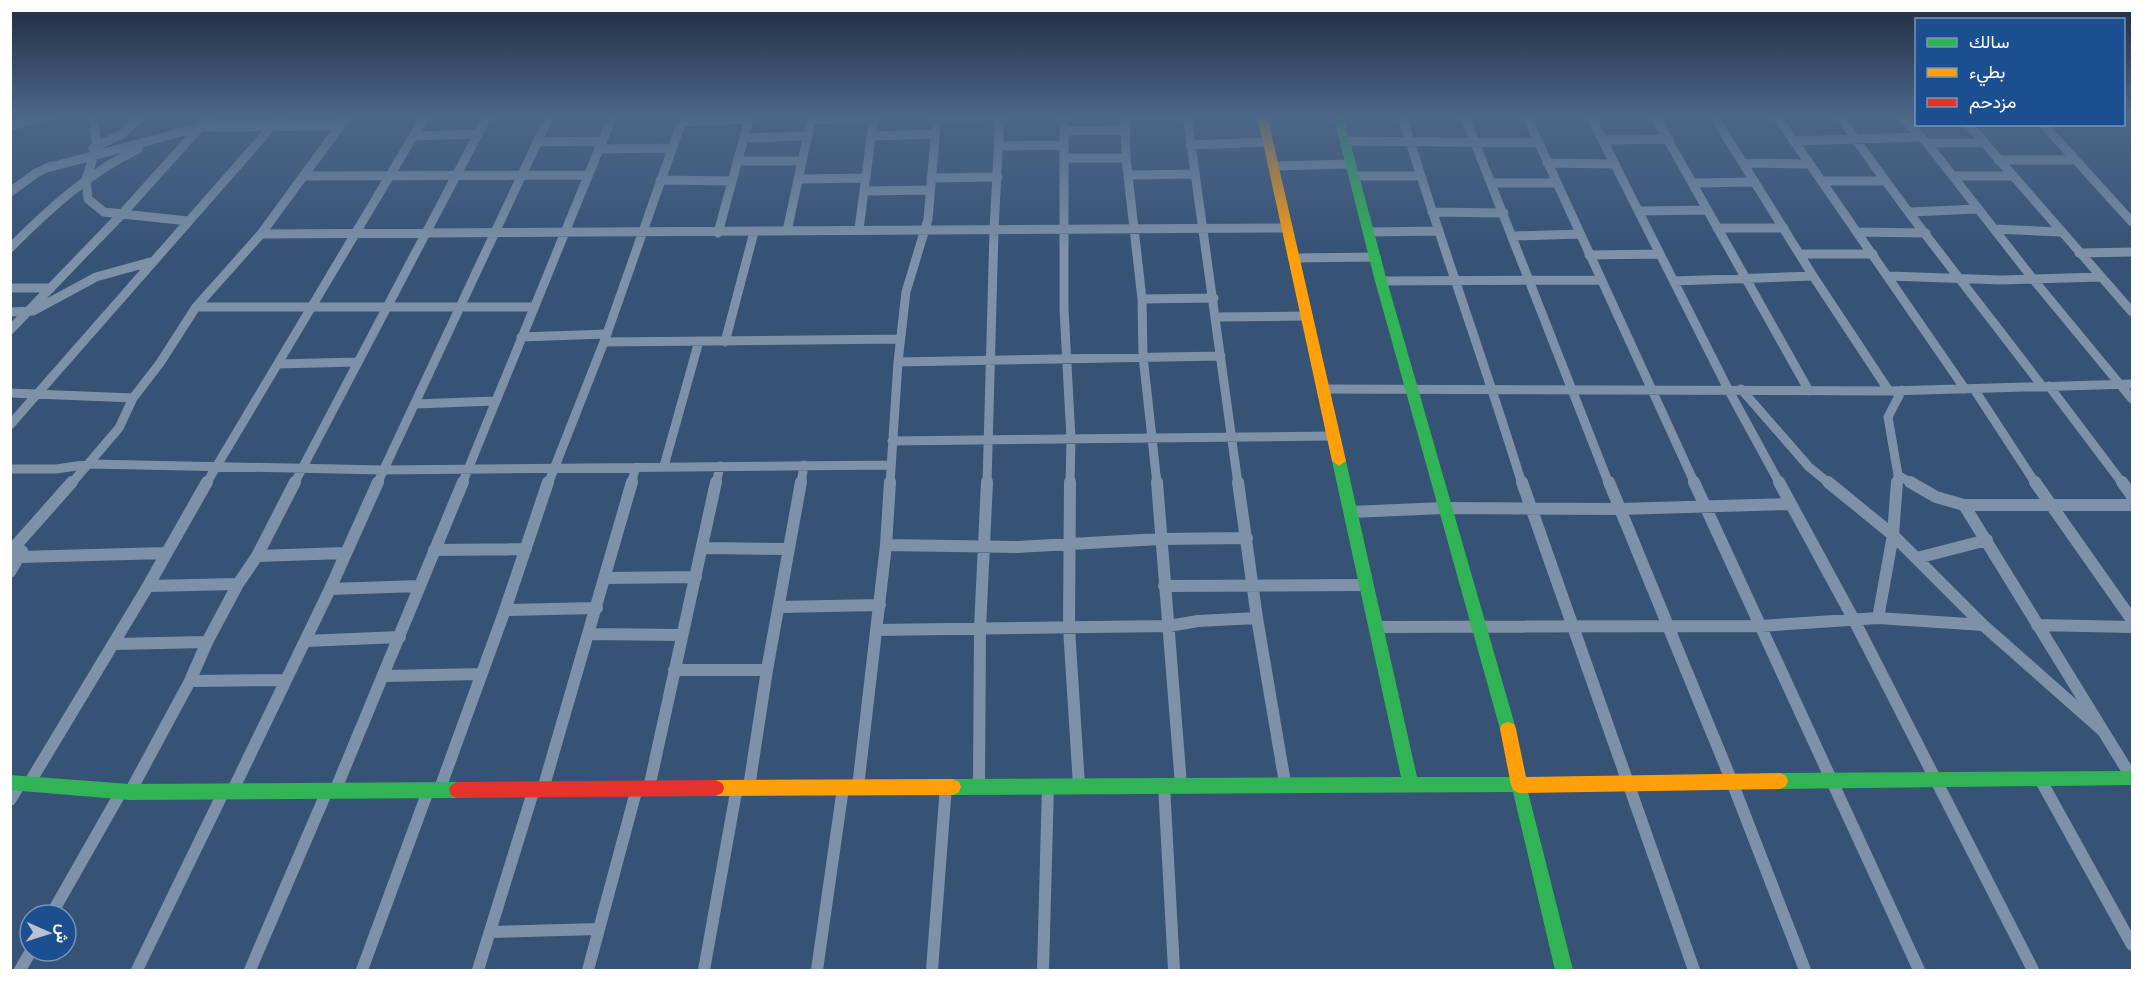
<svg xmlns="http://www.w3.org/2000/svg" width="2143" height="981" font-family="Raleway,Vazirmatn,sans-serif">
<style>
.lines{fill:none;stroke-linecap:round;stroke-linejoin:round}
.street-far1{stroke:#7d92a8;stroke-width:9}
.street{stroke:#7d92a8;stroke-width:12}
.fast{fill:#30b455;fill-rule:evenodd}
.slow{fill:#ff9f0a;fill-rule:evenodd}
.jam{fill:#e5322d;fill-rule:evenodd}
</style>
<rect width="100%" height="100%" fill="#365274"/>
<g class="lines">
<path class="street-far1" d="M93,115L97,146L93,148
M142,115L122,134L97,146L86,179L88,199L104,212L188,221
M1064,115V309L1071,439L1070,484
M1125,115L1126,158L1142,299L1143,356L1157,484
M1187,115L1238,484
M1402,115C1439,239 1484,360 1522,484
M1464,115L1609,484
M1526,115L1695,484
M1590,115L1728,389L1780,484
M1654,115L1809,391
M1713,115L1813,276L1889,391
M1776,115L1965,389
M1839,115C1902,208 1974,296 2042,386
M1900,115L1927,143L2033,279L2132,399
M1125,116L1176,115
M936,118L1000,115
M811,120L874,117
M681,122L748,119
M1968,124L2132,312
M2043,124L2132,222
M10,126L52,115
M1064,131L1125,130
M414,136L477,134
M872,136L934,134
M744,138L807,136
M1603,140L1669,139
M1345,141L1539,143
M1794,141L1919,137
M537,142L602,141
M1927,143H1983
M1190,145L1268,142
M999,146L1064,145
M598,149L672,148
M1065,158H1126
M1998,160H2074
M738,161H802
M1547,163L1615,164
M1743,163L1810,164
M1273,166L1351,164
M47,168L201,127L339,126
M1129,175L1195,174
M303,176L588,175
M1355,176H1420
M1953,176H2012
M931,178L998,177
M798,179L866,178
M660,180L732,181
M1822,181H1884
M1492,183H1556
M1693,183L1755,182
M864,191L930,190
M10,192L36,173L51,166
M1639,211L1707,210
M1432,212L1504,213
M1911,212L1977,209
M1717,228H1784
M859,229L874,115
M1994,229L2060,232
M787,231L812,115
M1369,232L1438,231
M1857,232L1926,233
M718,233L750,115
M261,234L1287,228
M1513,236L1580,234
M10,248C49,209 88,173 138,149
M2079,253L2132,252
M1800,254H1873
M1589,255L1660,254
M1295,258L1376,257
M1889,276L2002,280L2101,277
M1381,281L1601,280
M1674,281L1813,276
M10,288H51
M1142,299L1214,298
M196,307H534
M10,312L33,311L96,277L150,262
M1216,317L1308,316
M10,330L122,214L211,115
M521,337L607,334
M604,342L900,339
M725,342L754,232
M898,362L1221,356
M278,364L356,362
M2049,386L2123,484
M1324,389L1889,391L2132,384
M1741,389L1809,467L1830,484
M1974,389L2036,484
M10,393L133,398
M416,404L494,401
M10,425L282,115
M892,441L1334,436
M664,466L699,341
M10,469H56L90,464L383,470L891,465
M1898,475L1913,484
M71,484L119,428L133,398L160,363L196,307L261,234L348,115
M206,484L426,115
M294,484L488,115
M377,484L550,115
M462,484L613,115
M548,484L604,342L684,115
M631,484L636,467
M716,484L720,466
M801,484L804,465
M890,484L898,362L906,292L928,219L937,115
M987,484L994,230L1000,115
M1897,484L1898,475L1888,417L1902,390"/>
<path class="street" d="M1070,482L1069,628L1079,785
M1157,482L1181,785
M1238,482L1257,618L1285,783
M1522,482L1694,970
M1609,482L1732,782L1805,970
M1694,482L1919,970
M1779,482L1854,620L2033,970
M1828,482L1893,535L1983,625L2103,731
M1910,482L1936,497L1964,505H2132
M2035,482L2132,620
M2122,482L2132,496
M1964,505L2132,778
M1351,512L1444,508L1620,509L1789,504
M886,545L1017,547L1160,539L1247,538
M703,548L789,549
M434,550L526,549
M10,552L72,482
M257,556L345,553
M19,557L166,553
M1917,558L1987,540
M10,572L22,551
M605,578L696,577
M148,586L238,584
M1164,586L1367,585
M330,589L419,586
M779,607L880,605
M505,610L597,608
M1878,618L1983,625
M2037,625L2132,627
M1377,627L1760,626L1878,618L1893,535L1897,482
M877,630L1169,626L1198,621L1257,618
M590,634L681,635
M305,641L400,637
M113,644L207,642
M674,670H767
M385,676L481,674
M190,681L286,680
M2040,779L2132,945
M30,782L148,586L207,482
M1164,785L1174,970
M979,786L980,628L987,482
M749,787L767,670L801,482
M858,787L886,545L890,482
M649,788L716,482
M543,789L632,482
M233,790L330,589L378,482
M335,791L463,482
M439,791L505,610L548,482
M130,792L190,681L207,642L238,584L257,556L295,482
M10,800L21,782
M51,915L121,792
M490,932L599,929
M20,970L31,951
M137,970L224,791
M250,970L327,791
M362,970L428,791
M478,970L534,789
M588,970L637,788
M704,970L737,787
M817,970L843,788
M932,970L946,786
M1043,970L1048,786"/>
<path class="fast" d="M1333,115H1343L1387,281L1516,729L1514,734L1508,736L1502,734L1500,729L1375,281Z
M1339,456L1346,461L1417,777H1519L1525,780L1573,970H1555L1513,792L953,795L947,792L945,787L947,782L953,779L1401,777L1332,461Z
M2132,771V785L1780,789L1774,786L1772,781L1774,776L1780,773Z
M10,775L130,784L457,782L463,785L465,790L463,795L457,798L130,800L10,790Z"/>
<path class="slow" d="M1257,115H1267L1346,461L1339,466L1332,461Z
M1508,722L1514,724L1516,729L1526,777L1780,773L1786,776L1788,781L1786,786L1780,789L1519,793L1513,790L1511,785L1500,729L1502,724Z
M953,779L959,782L961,787L959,792L953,795L716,796L710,793L708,788L710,783L716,780Z"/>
<path class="jam" d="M716,780L722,783L724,788L722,793L716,796L457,798L451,795L449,790L451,785L457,782Z"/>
</g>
<linearGradient id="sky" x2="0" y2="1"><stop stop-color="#1e2d40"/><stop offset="0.46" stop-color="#4c6688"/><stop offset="1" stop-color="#4c6688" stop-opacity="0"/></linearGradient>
<rect width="2143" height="252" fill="url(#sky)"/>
<rect width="2143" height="981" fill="none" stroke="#ffffff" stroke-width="24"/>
<rect x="1915" y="18" width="210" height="108" fill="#1b4f8f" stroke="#7695bc" stroke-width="1.5"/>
<rect x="1927" y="38" width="30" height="9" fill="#30b455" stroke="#7695bc" stroke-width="1.5"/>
<text x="1969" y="48" font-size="18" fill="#ffffff">سالك</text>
<rect x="1927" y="68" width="30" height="9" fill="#ff9f0a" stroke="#7695bc" stroke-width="1.5"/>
<text x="1969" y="78" font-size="18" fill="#ffffff">بطيء</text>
<rect x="1927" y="98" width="30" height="9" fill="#e5322d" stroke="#7695bc" stroke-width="1.5"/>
<text x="1969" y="108" font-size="18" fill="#ffffff">مزدحم</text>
<g transform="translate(48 933) rotate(93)"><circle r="28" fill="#1b4f8f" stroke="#7695bc" stroke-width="1.5"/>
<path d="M0-4.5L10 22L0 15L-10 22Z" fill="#b9c2ce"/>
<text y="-9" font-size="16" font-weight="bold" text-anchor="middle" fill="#ffffff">ش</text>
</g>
</svg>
